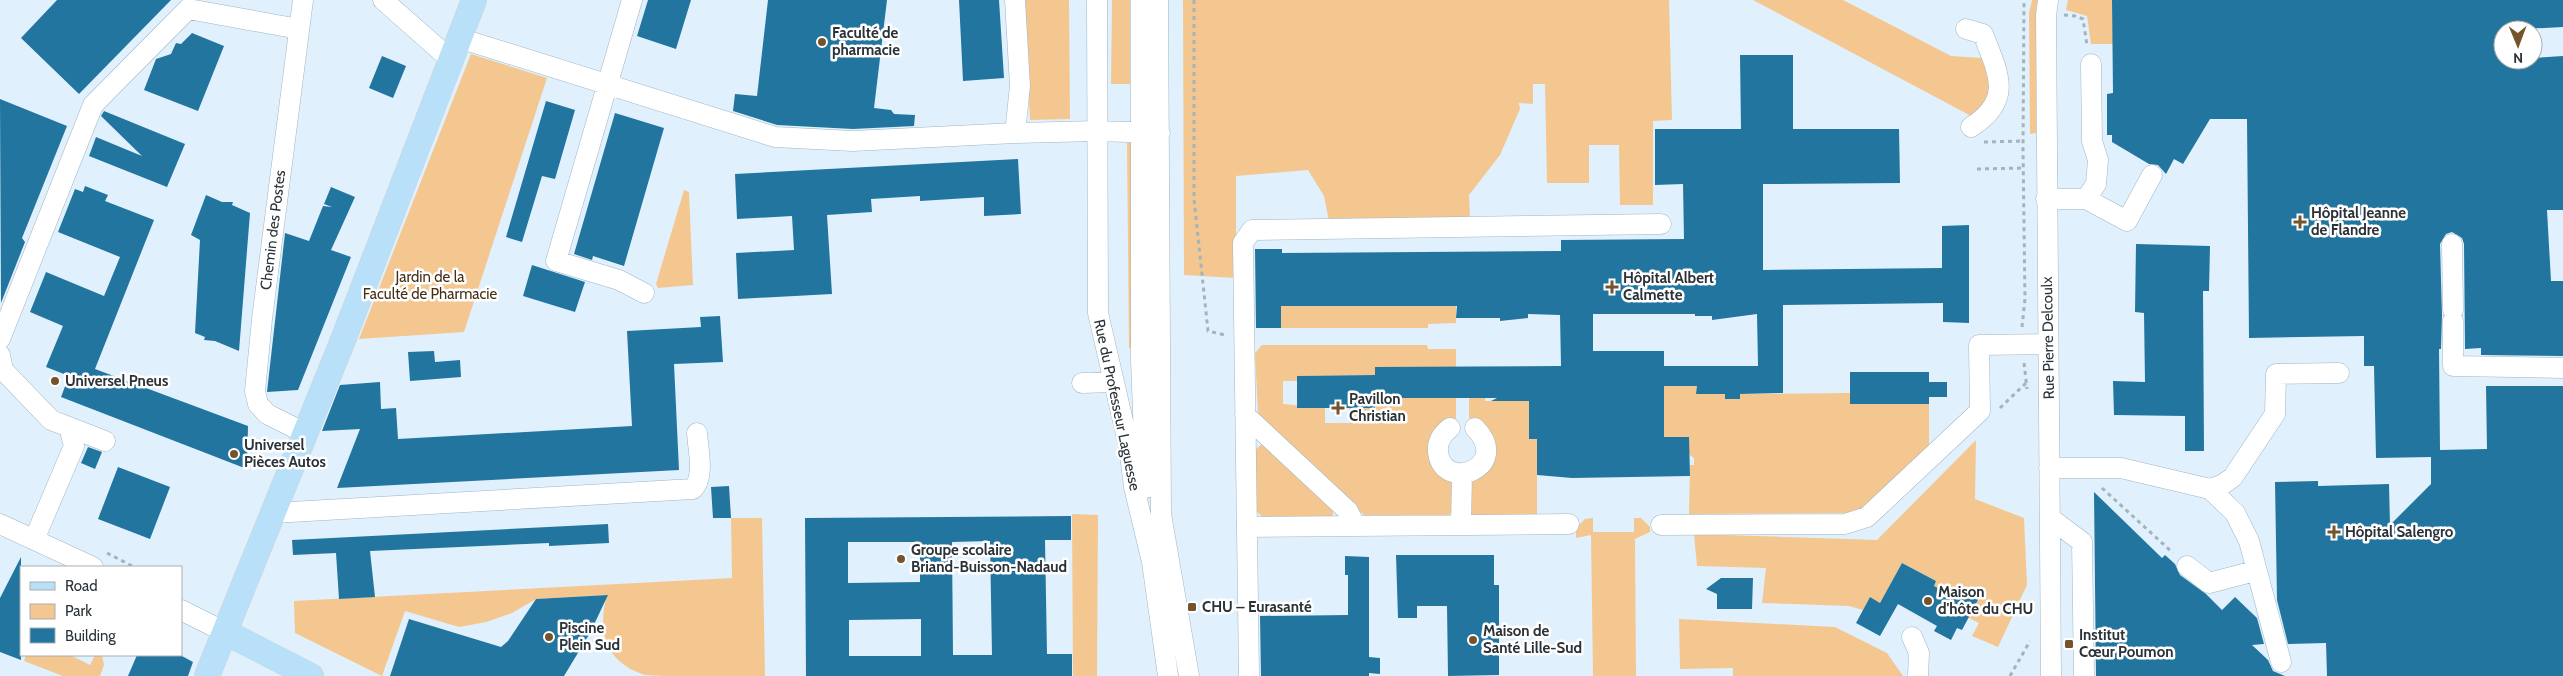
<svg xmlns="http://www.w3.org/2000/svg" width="2563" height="676" font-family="Cabin,sans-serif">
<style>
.green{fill:#f4c790}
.building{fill:#22759e;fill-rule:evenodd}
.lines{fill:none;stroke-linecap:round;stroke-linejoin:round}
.minor-casing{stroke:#a1b5c2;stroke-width:21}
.major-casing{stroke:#d0d2d3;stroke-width:26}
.path{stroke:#a5b3bc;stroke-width:3;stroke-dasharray:4 4;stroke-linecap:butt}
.minor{stroke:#fff;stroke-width:20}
.major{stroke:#b8e0f9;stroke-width:25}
.poi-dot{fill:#75542b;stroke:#fff;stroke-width:2}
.labels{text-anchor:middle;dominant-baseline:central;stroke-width:5;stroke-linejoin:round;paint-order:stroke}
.poi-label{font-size:15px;font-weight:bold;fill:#2b3338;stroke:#fff;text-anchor:start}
.street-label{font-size:15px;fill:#2b3338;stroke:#fff}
.park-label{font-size:15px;fill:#463014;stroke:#fff}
</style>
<rect width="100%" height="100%" fill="#e0f1fd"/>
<path class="green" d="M1024,0H1069L1070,119L1030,120Z
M1112,0H1130V84H1111Z
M1183,0H1669L1672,120L1653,121V205H1620L1619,145H1589V183H1547L1545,84H1533V104L1519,103L1520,109L1500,155L1469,195L1470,219L1329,221L1324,196L1308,170L1236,176V278L1184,275Z
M1753,0H1843L1951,56L1983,58C1990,86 1999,98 1973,117Z
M2032,0H2038L2036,8V133L2030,134L2029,13Z
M2068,0H2112L2113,44H2091L2087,16L2066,10Z
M471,54L547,78L464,332L359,339Z
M1127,143H1132L1133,348H1129Z
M684,190L689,192L693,285L658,288L656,284Z
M1281,306H1456V323L1428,324V328H1281Z
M1262,345H1427L1428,349H1456V367H1375V375L1297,376V381H1283V404L1325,408V423H1350L1349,408L1375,398L1456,395V418L1437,431L1452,480L1455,509L1448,516L1364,515L1258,413L1255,353Z
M1664,386H1697V394H1725V399H1740V394L1850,393V404H1929V446L1857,513L1689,514L1690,465H1694V458L1664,437Z
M1469,395H1485V401H1499L1529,395V439H1537V515L1473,516L1467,512V488L1481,471L1478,423L1469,418Z
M1976,440L1975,499L2024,518L2027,585L1998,647L1972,636L1979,623L1965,616L1971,614L1980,596L1968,589L1960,603L1946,596L1948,593L1943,591L1930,592L1936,581L1902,563L1880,603L1870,597L1863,610L1849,606L1762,603L1766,568L1697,566L1694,534L1877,540Z
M1262,444L1266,446L1333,508V515L1330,517L1264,518L1256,511L1255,450Z
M1072,514L1098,515L1097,676H1073Z
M731,518H762L765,676C738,676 711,676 683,676C671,676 657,676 645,675C605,663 597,630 607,595L536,599L512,613L486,622L459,627L405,611L382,676L295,633L294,601L732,578Z
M1593,518V532H1634V518H1641L1650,527V532L1635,539L1636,676H1593L1591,535L1576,538V528L1585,519Z
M1679,619L1835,627L1887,653L1903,676H1733V668L1680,669Z
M26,655H70L90,665L95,655H102L104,665L100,676H63L24,661Z"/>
<path class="building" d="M57,0H171L79,94L21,38Z
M648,0H691L676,49L637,36Z
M768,0H887L874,108L891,110L894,114L915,115L914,126L853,129L777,125L733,111L735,94L757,96Z
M959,0H999L1004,78L963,81Z
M2112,0H2563V27L2503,30V60L2563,56V210H2547L2551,281H2563V356L2481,355V348L2465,349L2464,244L2462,238L2452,232L2446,234L2440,244L2442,315L2441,349H2439L2440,450L2487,449L2486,386H2563V676H2327L2326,643L2288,644L2277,600L2275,482L2318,481V486L2389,484L2390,525L2431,484V457L2376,458L2374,366H2364V336L2249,338L2247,119H2210L2183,164L2174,159L2166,174L2158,165L2149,164L2112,142V135H2107V94L2113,93Z
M192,33L224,46L198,111L144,90L156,59L171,54L176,43L181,44Z
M1740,55H1793V129H1899L1900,183L1763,184V270L1942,268V226L1969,225V323L1943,322V303L1783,305V393L1740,394V399H1725V394H1696L1697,386H1664V437H1689L1690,476L1572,478L1537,475V439H1529V401H1491L1497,398H1375V408H1297V376L1375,375V367L1561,366L1560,315L1528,314V318L1500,321V318H1456L1457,306H1281V328H1256L1255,249H1282V253L1561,251V240L1684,239L1683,184L1655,185V129H1741ZM1593,314H1695V316H1712V320L1757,314L1758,366H1664V351H1593Z
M382,56L406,66L393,98L369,88Z
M0,99L67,126L22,238L25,242L1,303Z
M546,101L575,110L555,179L542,176L522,242L506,237Z
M104,111L185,144L167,187L89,156L96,137L142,156L101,116Z
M615,113L664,128L624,266L593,256L592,260L574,254Z
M1018,159L1021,214L984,216V197L920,201V196L871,199L872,212L827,215L832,294L738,299L736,253L794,250L792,216L737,219L735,174Z
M85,186L108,195L105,201L154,220L95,369L248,426L247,469L61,397L69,376L46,367L63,326L30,312L46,272L104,296L120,257L58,232L75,189L83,192Z
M331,187L355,197L331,250L351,257L298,390L267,392L285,233L309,241L323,206L332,207L324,204Z
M206,195L222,202H233L232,205L250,213L239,351L215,341L204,340L205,337L195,333L200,240L191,235Z
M2136,244L2210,246L2209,291H2203L2204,451H2185V416L2114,415L2113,381L2145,382L2144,313L2135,312Z
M532,265L585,282L575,312L523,296Z
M720,316L723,362L674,364L679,470L337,488L360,429L322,431L340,385L380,382L381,409L396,408L398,439L632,426L627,331L701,327L700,317Z
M434,351L435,362L460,360L461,377L410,381L408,352Z
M1850,372H1929V382H1947V397H1929V404H1850Z
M88,447L102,452L95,469L81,463Z
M118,467L170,487L150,539L98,519Z
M729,486L731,518H713L711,487Z
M2094,492L2162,558L2165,555L2175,564L2180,575L2206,594L2222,610L2235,597L2257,618L2264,644L2252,645L2268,660L2273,671L2285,676H2096Z
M1071,516V540H1045L1047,654H1072V676H806L805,518ZM990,541L992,655H953L952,542ZM848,542H920V582L848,583ZM921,619V656H849V620Z
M608,524L609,543L549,546V543L370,551L375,597L339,599L336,553L293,555L292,540Z
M1396,555H1494V585H1499V675L1448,676L1447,606H1417V618H1398Z
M1345,556L1369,557V657L1380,658V674L1369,673V676H1261L1260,616L1348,615V575H1345Z
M21,557V660L0,652V598Z
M1902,563L1936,581L1934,586L1961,600L1967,589L1980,596L1962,630L1957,628L1951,640L1934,631L1937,626L1898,604L1880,636L1856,623L1870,597L1880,603Z
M1721,578H1753L1752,609H1717V594L1706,589Z
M608,595L590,633L564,676H390L409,619L501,647L508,641L536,599Z
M137,655H180L193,662L188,676H128Z"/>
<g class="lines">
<g class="minor-casing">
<path id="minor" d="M303,0L262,319L255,391L258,404L267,414L305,433
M383,0L451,60
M632,0L556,261L619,280L644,293
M1097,0L1098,313L1129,447L1134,487L1152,562L1168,676
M1141,0V360L1146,488
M1158,0L1161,514L1189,676
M2048,0L2046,16L2051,676
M1966,29L1983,34C1998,73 2014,100 1971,127
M459,38L775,137L853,141L1015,133L1097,131L1160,133
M1015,133L1020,86L1015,0
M2046,199H2086L2096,184L2098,160L2092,141L2091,64
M2086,199L2127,221L2152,175
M2452,244L2453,310
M2453,320V366L2563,368
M0,339L93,105L188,9L299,29
M0,355L3,370L51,420L105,441
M1082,383L1113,382
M1245,415L1348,511L1355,525
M1450,428C1442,434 1437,442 1438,452C1443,494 1513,467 1475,428
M2049,468H2121L2210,489L2222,485L2233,477L2275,414L2276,374L2339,373
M2210,489L2235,513L2249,541L2281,662
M273,513L693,489C705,477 698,449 697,433
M2050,518L2082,542L2084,676
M0,524L93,567
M1461,525L1462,474
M1661,525L1845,524L1867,517L1980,411L1979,345L2047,344
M1247,527L1569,524
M34,540L74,446L69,427
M2187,566L2209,583L2255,571
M181,610L225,632
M1912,637L1919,653L1918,676
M1249,676L1243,243L1252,230L1661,224"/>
</g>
<g class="major-casing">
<path id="major" d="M225,632L311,676
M207,676L343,340L474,0"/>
</g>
<path class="path" d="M1194,0V199L1208,331L1225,335
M2064,15L2075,16L2083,19L2087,45
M1984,142L2023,141
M1977,169L2023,168
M2022,327L2025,299L2023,149L2024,0
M2024,363L2027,389
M2000,408L2026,383
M2102,488L2173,553
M107,553L134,567
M2010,676L2030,641"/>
<use href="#minor" class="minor"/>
<use href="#major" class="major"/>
</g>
<g class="poi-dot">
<circle cx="822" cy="42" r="5"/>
<path d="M2297.5 214.5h5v5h5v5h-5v5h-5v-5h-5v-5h5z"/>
<path d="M1609.5 279.5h5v5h5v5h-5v5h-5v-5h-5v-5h5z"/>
<circle cx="55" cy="381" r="5"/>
<path d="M1335.5 400.5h5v5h5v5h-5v5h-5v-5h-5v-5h5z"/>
<circle cx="234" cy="454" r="5"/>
<path d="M2331.5 524.5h5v5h5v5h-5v5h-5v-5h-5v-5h5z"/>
<circle cx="901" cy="559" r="5"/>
<circle cx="1928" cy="601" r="5"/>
<rect x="1187" y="602" width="10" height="10" rx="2.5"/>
<circle cx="549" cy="637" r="5"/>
<circle cx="1473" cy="640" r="5"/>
<rect x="2064" y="639" width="10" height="10" rx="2.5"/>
</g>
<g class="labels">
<g class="poi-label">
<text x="832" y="33">Faculté de<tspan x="832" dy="17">pharmacie</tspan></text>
<text x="2311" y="213">Hôpital Jeanne<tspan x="2311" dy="17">de Flandre</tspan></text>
<text x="1623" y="278">Hôpital Albert<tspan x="1623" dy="17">Calmette</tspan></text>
<text x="65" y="381">Universel Pneus</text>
<text x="1349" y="399">Pavillon<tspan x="1349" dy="17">Christian</tspan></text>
<text x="244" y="445">Universel<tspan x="244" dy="17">Pièces Autos</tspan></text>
<text x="2345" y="532">Hôpital Salengro</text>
<text x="911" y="550">Groupe scolaire<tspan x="911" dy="17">Briand-Buisson-Nadaud</tspan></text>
<text x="1938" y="592">Maison<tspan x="1938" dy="17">d'hôte du CHU</tspan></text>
<text x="1202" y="607">CHU – Eurasanté</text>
<text x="559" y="628">Piscine<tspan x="559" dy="17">Plein Sud</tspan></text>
<text x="1483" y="631">Maison de<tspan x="1483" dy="17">Santé Lille-Sud</tspan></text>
<text x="2079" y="635">Institut<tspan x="2079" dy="17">Cœur Poumon</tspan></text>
</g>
<g class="street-label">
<text transform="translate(273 230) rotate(-83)">Chemin des Postes</text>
<text transform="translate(2048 338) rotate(-91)">Rue Pierre Delcoulx</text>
<text transform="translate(1117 405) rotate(78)">Rue du Professeur Laguesse</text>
</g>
<g class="park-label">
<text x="430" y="277">Jardin de la<tspan x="430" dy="17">Faculté de Pharmacie</tspan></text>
</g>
</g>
<rect x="20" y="566" width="162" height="90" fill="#ffffff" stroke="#aaadaf"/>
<rect x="30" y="582" width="25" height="8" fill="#b8e0f9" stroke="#aaadaf"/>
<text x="65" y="591" font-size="15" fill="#2b3338">Road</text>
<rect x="30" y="604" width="25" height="15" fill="#f4c790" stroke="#aaadaf"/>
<text x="65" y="616" font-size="15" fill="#2b3338">Park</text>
<rect x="30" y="628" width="25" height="15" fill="#22759e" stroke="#aaadaf"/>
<text x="65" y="641" font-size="15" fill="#2b3338">Building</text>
<g transform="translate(2518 45) rotate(179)"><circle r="24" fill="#ffffff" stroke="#aaadaf"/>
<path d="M0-4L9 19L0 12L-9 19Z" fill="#75542b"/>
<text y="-8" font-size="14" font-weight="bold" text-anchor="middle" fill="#2b3338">N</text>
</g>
</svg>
